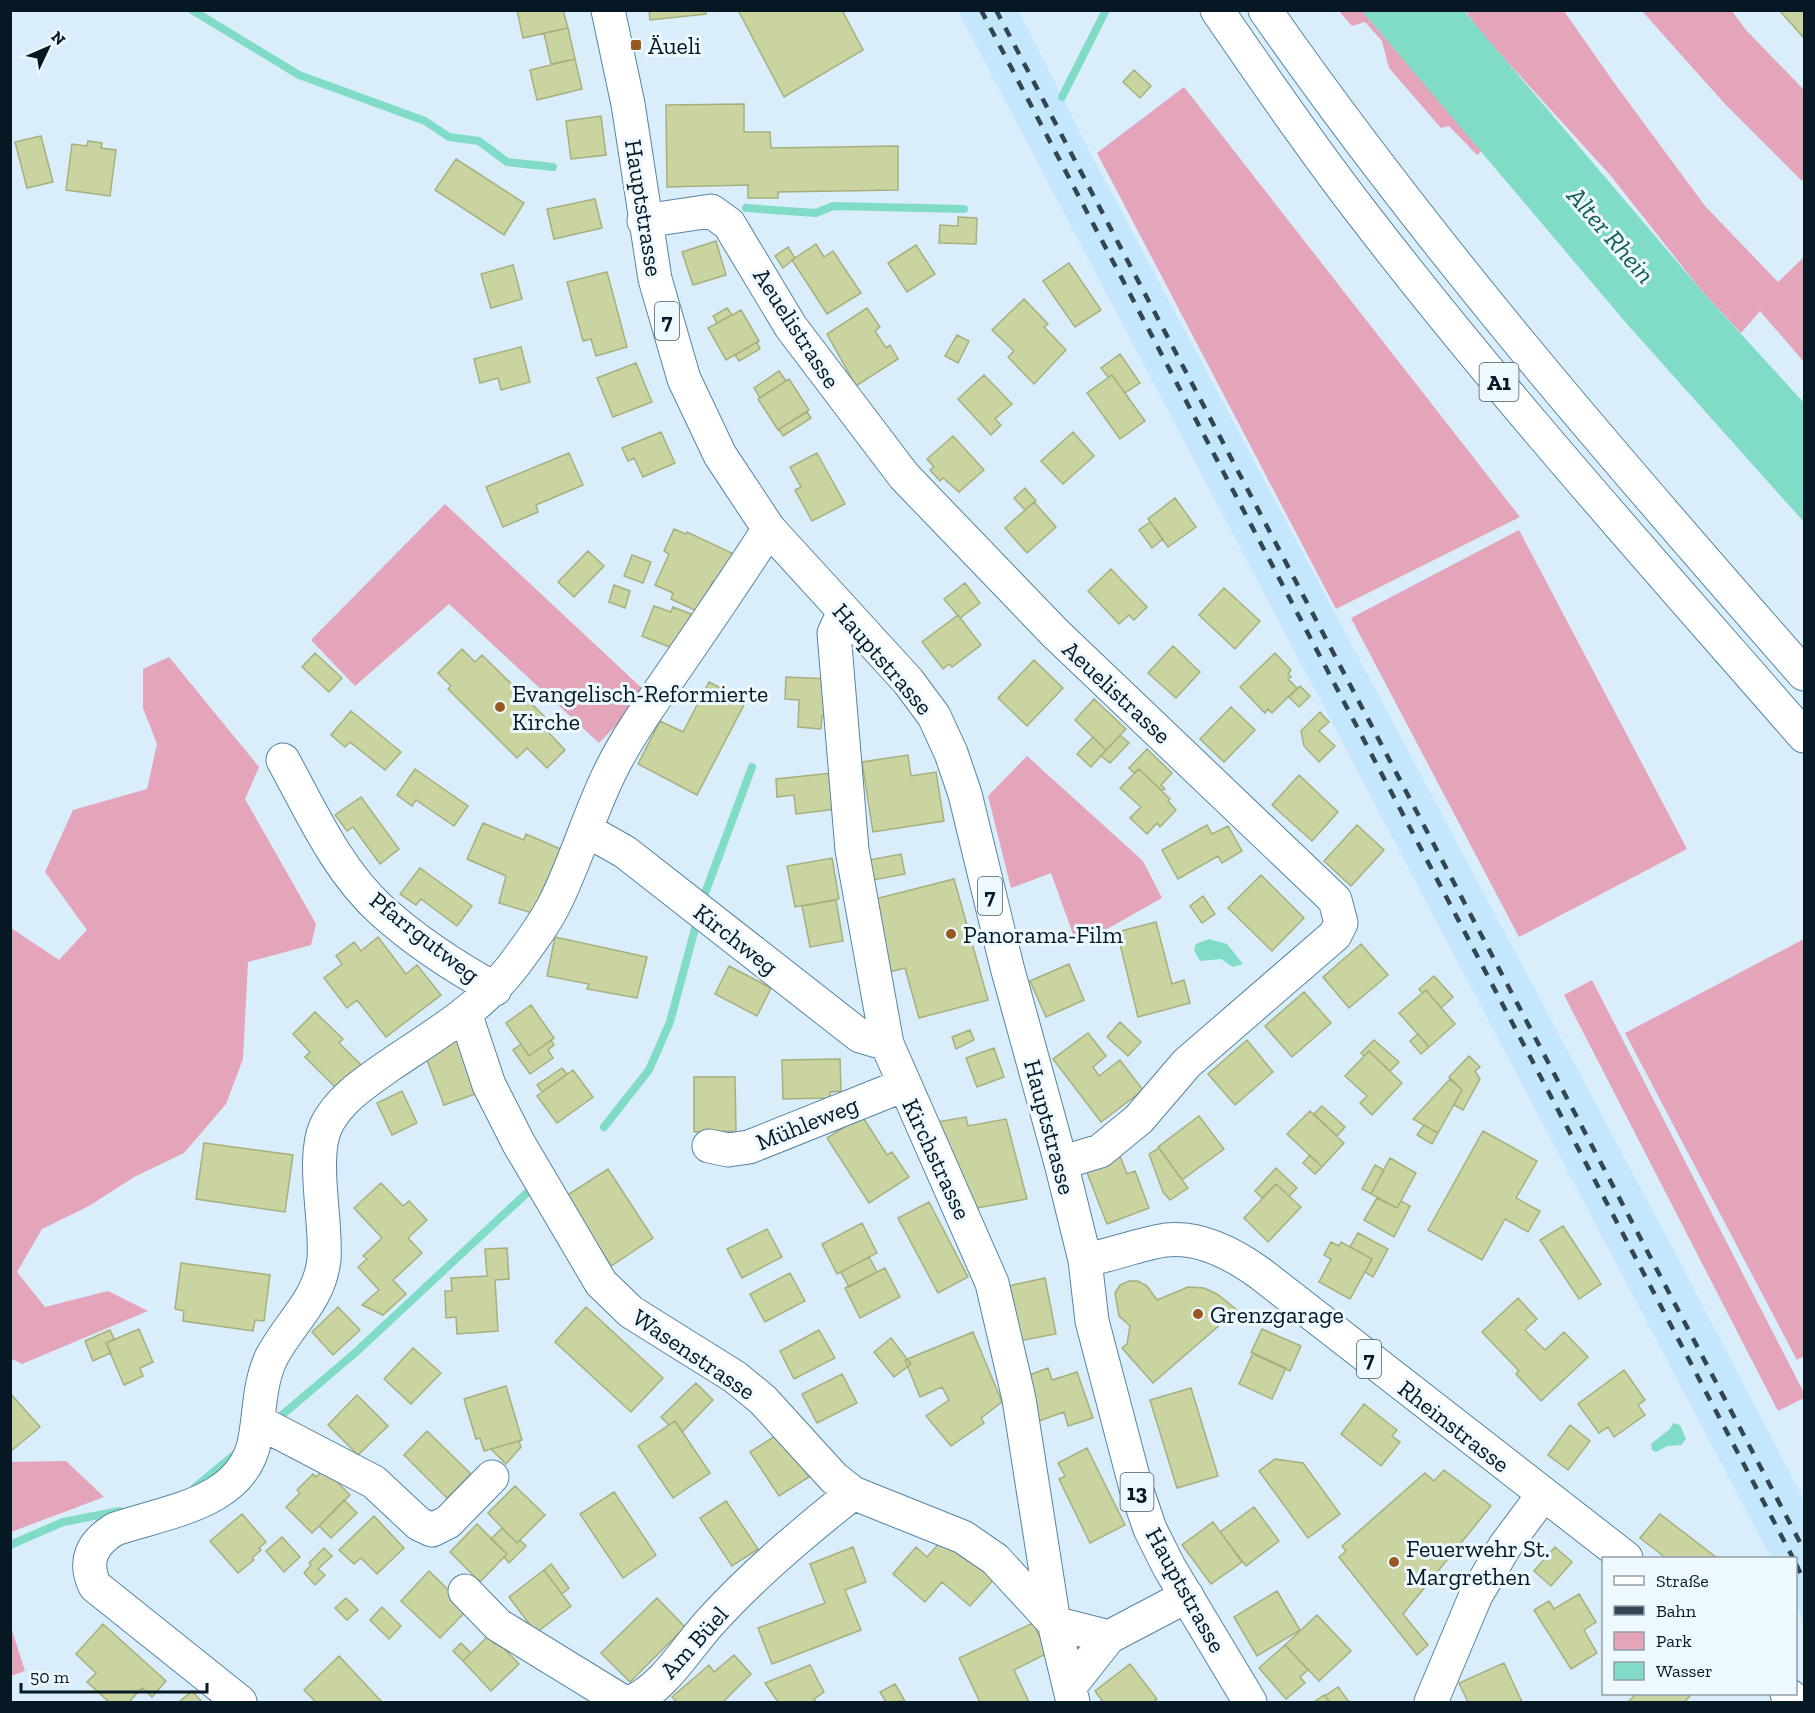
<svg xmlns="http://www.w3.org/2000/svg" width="1815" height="1713" font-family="'Zilla Slab',serif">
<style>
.built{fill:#c5e7fe}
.green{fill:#e4a4ba}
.water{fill:#81dcc7}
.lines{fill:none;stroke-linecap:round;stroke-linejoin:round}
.stream{stroke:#81dcc7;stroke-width:8}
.building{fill:#cad4a0;stroke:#a6b07e;stroke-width:1.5}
.minor-casing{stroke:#5685a3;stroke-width:35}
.major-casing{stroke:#5685a3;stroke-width:35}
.highway-casing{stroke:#5685a3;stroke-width:35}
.minor{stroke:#fff;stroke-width:33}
.major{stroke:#fff;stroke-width:33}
.highway{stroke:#fff;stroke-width:33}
.rail{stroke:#324550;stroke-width:4.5;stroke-dasharray:10 10;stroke-linecap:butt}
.poi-dot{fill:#985821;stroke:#eef8ff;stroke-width:2}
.labels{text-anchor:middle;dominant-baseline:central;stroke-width:6;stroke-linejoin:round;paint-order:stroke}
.shield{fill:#eef8ff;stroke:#4b5b65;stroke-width:1.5}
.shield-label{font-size:22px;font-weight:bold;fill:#051823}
.poi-label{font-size:24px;fill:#051823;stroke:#eef8ff;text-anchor:start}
.street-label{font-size:24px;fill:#051823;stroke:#eef8ff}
.water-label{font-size:26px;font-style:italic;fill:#125d4f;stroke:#eef8ff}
</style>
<rect width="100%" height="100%" fill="#d9edfa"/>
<path class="built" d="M958,11H1019L1092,156L1682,1266L1804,1500V1623L1796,1606V1558H1771Z"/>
<path class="green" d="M1339,11H1362L1482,151L1477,155L1449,126L1441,128L1389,68L1382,41L1365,22L1352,26Z
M1465,11H1564L1615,84L1705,206L1778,282L1804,257V362L1760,311L1741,333L1701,290L1611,176L1483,35Z
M1642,11H1732L1746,30L1804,90V178L1802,181L1725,104Z
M1184,87L1520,517L1336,609L1097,153Z
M445,504L647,693L599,743L449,604L355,686L311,640Z
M1519,530L1687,849L1519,937L1351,618Z
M169,657L259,767L245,799L316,924L311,945L248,962L243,1059L226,1104L184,1153L134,1177L89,1206L42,1229L17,1272L45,1307L108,1291L148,1311L22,1364L10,1358L11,928L59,960L87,930L45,872L73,810L147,789L157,744L143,708V669Z
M1027,756L1143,861L1162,898L1089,939L1073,934L1051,873L1011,888L988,796Z
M1804,939V1356L1797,1360L1625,1033Z
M1592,980L1804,1393V1398L1778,1411L1564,995Z
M66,1461L104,1497L11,1532V1462Z
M10,1624L25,1671L11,1676H10Z"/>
<path class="water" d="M1362,11H1464L1701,290L1804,403V522L1627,324Z
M1209,939L1227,944L1243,964L1233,967L1221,959L1200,961L1194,950L1196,944Z
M1673,1423L1680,1425L1686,1439L1681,1445L1667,1446L1656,1452L1652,1450L1651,1444L1670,1429Z"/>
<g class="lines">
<path class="stream" d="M192,10L299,75L425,121L449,137L479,141L507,162L553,167
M1062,97L1106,10
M746,208L816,213L833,206L964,209
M704,896L752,767
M604,1127L649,1070L670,1022L697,921
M275,1421L355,1353L531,1189
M194,1488L235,1454
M10,1545L63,1522L120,1511"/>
</g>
<path class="building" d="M517,10H563L568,28L523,38Z
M649,10H706V14L650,20Z
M738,10H842L863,50L784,97Z
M1779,10H1804V38Z
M568,28L575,59L551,64L544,33Z
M575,59L582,89L537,100L530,70Z
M1134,70L1151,86L1140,98L1123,82Z
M744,104V132H770L771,148L898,146V190L778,192V198H748V185L667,187L666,105Z
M601,116L606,155L571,159L566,121Z
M41,136L53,182L27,188L15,142Z
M88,141L102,143L101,148L116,150L110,196L66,190L72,144L87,146Z
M456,159L524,203L504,235L435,190Z
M595,199L602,228L554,239L547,209Z
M958,217L977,218L976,244L939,243L940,225L958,226Z
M716,241L726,275L693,285L682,252Z
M816,244L824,257L833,251L861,293L827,314L792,260Z
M916,245L935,274L907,292L888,263Z
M788,247L795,258L783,268L775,256Z
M1069,263L1101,310L1075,327L1043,281Z
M513,265L522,299L491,308L481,274Z
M607,272L627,347L596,356L591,339L583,341L567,282Z
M1024,299L1048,324L1044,327L1066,350L1034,384L1008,357L1014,351L992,330Z
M727,308L732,315L717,323L713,316Z
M867,308L880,327L875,331L886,348L890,345L898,359L856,386L827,334Z
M741,310L759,341L726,360L708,328Z
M957,335L969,341L958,363L945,356Z
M757,342L760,349L739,361L735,355Z
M521,347L530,382L501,390L498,378L480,383L474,359Z
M1120,354L1140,383L1125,393L1112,375L1108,377L1101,368Z
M636,363L652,402L613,417L597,378Z
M779,371L786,381L760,398L754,388Z
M984,375L1012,404L995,419L1001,425L991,435L958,399Z
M1112,375L1145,421L1120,439L1087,393Z
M789,379L809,410L778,430L758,399Z
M807,412L811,418L783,436L779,429Z
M661,432L675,463L643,477L634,458L628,461L622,448Z
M1073,432L1094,456L1063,484L1041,461Z
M953,436L984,470L959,492L943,478L940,481L930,470L934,467L927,459Z
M569,453L583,485L536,505L538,512L503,527L486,487Z
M817,453L845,504L812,521L795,490L801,487L790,467Z
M1025,488L1036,501L1025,510L1014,498Z
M1175,498L1196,527L1168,547L1148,519Z
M1034,502L1056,527L1027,553L1005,528Z
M1150,522L1163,539L1152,548L1139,530Z
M674,529L686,534L687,532L734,554L719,585L713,581L699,612L671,599L673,593L655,585L669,554L664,551Z
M588,551L604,566L574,597L558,582Z
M632,555L651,562L643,583L624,576Z
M1111,569L1147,607L1134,620L1129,615L1119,624L1088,591Z
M965,583L980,603L960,618L944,599Z
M614,585L630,591L625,608L609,602Z
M1224,588L1260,621L1235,649L1199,615Z
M654,606L671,612L673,607L691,614L677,650L642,636Z
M958,615L981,645L952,667L949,664L943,669L922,642Z
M1173,646L1200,672L1176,698L1148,673Z
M462,649L475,662L482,655L552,724L546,730L565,750L547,768L527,748L517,758L448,689L451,686L438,673Z
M315,653L342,678L329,692L302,667Z
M1275,653L1291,670L1288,674L1291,677L1288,679L1297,688L1272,713L1268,709L1265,713L1240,687Z
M1034,660L1063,688L1027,726L998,698Z
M786,677L831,679L830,716H822L821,729L798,727L799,700L785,699Z
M709,682L746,701L697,795L638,764L660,721L683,732Z
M1300,686L1310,696L1299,707L1289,697Z
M1094,699L1126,729L1106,750L1075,720Z
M1231,707L1255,730L1224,762L1200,739Z
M351,711L401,752L385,770L350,742L345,747L331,735Z
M1320,712L1329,722L1319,731L1335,746L1319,762L1304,746L1301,731Z
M1120,735L1129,743L1110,763L1101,756Z
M1093,737L1106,750L1091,767L1077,754Z
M1147,749L1172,773L1161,785L1165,789L1162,791L1139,769L1134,773L1129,768Z
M908,755L911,776L936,772L944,821L873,832L862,762Z
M415,769L468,806L454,826L416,800L412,806L397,795Z
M1139,769L1170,799L1168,801L1176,810L1160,827L1157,823L1147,834L1130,818L1141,807L1120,788Z
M832,773L837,809L796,814L794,795L777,797L776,779Z
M1299,775L1338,812L1312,841L1272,805Z
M361,797L399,849L380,864L353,827L347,831L335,815Z
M483,823L524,840L526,834L565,851L539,915L499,903L506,876L467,859Z
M1207,825L1212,834L1228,826L1242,851L1222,863L1218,856L1178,879L1162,850Z
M1357,825L1384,850L1351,886L1324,861Z
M901,854L905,874L873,880L869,860Z
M832,858L839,899L795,907L787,866Z
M420,868L472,906L457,926L421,899L416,905L400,894Z
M1261,875L1304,918L1272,951L1228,908Z
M954,879L988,1000L919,1018L905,968L889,972L875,899Z
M1203,896L1215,914L1202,923L1190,906Z
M836,900L843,941L810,947L802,906Z
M1156,922L1172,984L1184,980L1190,1003L1138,1017L1117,932Z
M378,937L406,974L417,965L441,995L386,1037L357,1000L347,1008L324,978L342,964L336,956L354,942L361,951Z
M555,937L647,957L637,998L587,989L589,984L547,976Z
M1361,944L1388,975L1349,1008L1323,977Z
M1069,964L1084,1000L1046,1017L1030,981Z
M729,966L771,988L757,1016L715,994Z
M1434,976L1453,997L1441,1008L1426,990L1422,993L1419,989Z
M1426,990L1455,1024L1429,1047L1399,1013Z
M1304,992L1331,1023L1292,1057L1265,1026Z
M531,1005L554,1038L529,1056L506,1023Z
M315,1012L343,1039L339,1043L361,1065L337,1089L305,1057L310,1052L293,1034Z
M1120,1022L1141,1042L1128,1056L1107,1037Z
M970,1030L974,1040L956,1049L952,1037Z
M1088,1033L1106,1056L1093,1067L1099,1076L1120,1060L1143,1090L1101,1122L1053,1059Z
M1418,1034L1429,1047L1421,1054L1410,1041Z
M461,1038L481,1092L444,1105L424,1052Z
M551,1040L554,1045L548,1050L553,1058L530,1074L513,1050L521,1044L529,1056Z
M1247,1040L1273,1072L1235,1105L1208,1074Z
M1374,1040L1399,1062L1390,1071L1369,1051L1364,1056L1361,1053Z
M994,1048L1004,1077L977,1087L966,1058Z
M1369,1051L1402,1083L1372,1115L1360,1103L1367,1096L1345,1076Z
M1469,1056L1480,1067L1475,1071L1480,1079L1463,1110L1454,1105L1462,1090L1449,1077Z
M840,1059L841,1091L830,1092V1098L783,1099L782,1060Z
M562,1068L567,1074L542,1092L537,1085Z
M573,1070L593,1097L557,1123L537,1096Z
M694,1077H735L736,1131L694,1132Z
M1450,1079L1462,1090L1438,1133L1413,1119Z
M402,1091L417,1123L392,1135L377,1103Z
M1322,1106L1345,1127L1337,1136L1314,1114Z
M1310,1111L1344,1143L1322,1167L1287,1134Z
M862,1116L887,1155L892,1152L909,1177L869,1203L827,1138Z
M1199,1116L1224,1149L1182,1180L1158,1147Z
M966,1117L968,1126L1006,1119L1027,1199L977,1208L937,1122Z
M1424,1125L1438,1133L1432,1144L1417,1135Z
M1483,1131L1537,1161L1516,1198L1540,1211L1528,1232L1505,1219L1482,1260L1428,1230Z
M204,1143L293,1155L285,1212L196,1199Z
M1159,1148L1188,1188L1170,1200L1163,1192L1149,1154Z
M1310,1155L1322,1167L1315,1174L1303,1163Z
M1120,1156L1127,1174L1135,1171L1149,1208L1107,1224L1086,1170Z
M1390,1158L1416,1173L1397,1208L1371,1194Z
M1375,1165L1384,1170L1371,1194L1362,1189Z
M1276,1168L1297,1188L1289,1196L1276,1184L1262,1198L1255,1191Z
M608,1169L653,1238L611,1266L566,1196Z
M381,1183L403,1206L409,1201L427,1220L408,1238L422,1253L393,1280L406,1294L383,1315L362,1305L379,1290L358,1267L367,1259L363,1256L382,1238L354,1208Z
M1276,1184L1301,1207L1268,1242L1244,1218Z
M1377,1198L1397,1208L1401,1201L1410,1206L1394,1237L1364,1220Z
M929,1202L968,1277L938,1293L898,1218Z
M862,1223L877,1253L837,1274L822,1244Z
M1563,1226L1601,1284L1579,1299L1540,1240Z
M767,1229L782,1257L742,1278L727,1249Z
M1358,1233L1388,1249L1373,1277L1365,1272L1372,1259L1350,1247Z
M1331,1242L1339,1246L1341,1242L1372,1259L1350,1299L1319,1282L1331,1259L1324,1255Z
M507,1248L509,1279L495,1280L498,1331L457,1334L456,1317L446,1318L445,1291H452L451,1278L487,1276L485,1249Z
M869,1257L877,1272L849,1287L841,1272Z
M181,1263L270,1275L264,1321L255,1320L253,1331L183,1321L184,1311L175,1309Z
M885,1268L900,1297L860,1318L845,1288Z
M790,1273L805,1301L765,1322L750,1294Z
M1045,1278L1056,1334L1019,1341L1008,1286Z
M1129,1281H1138L1147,1286L1157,1300L1188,1287L1204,1288L1217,1294L1237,1310L1153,1383L1122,1348L1127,1344L1130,1326L1119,1316L1115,1293L1120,1285Z
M1518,1298L1537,1319L1525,1330L1545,1350L1564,1332L1588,1357L1541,1401L1516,1374L1519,1371L1482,1332Z
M338,1307L360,1330L333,1355L312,1332Z
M586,1307L663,1378L631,1412L555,1342Z
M139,1329L153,1362L140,1368L143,1376L124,1385L106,1343Z
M1262,1329L1301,1346L1290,1371L1251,1353Z
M110,1330L114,1339L106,1343L111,1353L93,1361L85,1341Z
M819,1330L835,1358L794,1379L780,1351Z
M973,1332L1002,1402L981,1418L984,1423L951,1446L926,1416L949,1400L942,1387L920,1397L905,1360Z
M891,1338L911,1364L894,1377L874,1352Z
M413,1348L441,1373L411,1404L384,1379Z
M1253,1353L1286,1368L1272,1399L1239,1384Z
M1048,1368L1052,1380L1077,1372L1093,1418L1068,1426L1064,1412L1039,1421L1024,1377Z
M1624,1370L1645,1400L1638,1405L1645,1415L1614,1437L1608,1427L1599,1433L1578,1404Z
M842,1374L857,1403L817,1423L802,1394Z
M696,1383L713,1400L682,1432L675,1421L669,1425L661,1417Z
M506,1386L522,1440L484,1451L480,1438L476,1439L464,1399Z
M1191,1388L1218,1476L1177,1488L1150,1400Z
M10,1393L40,1427L10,1452Z
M357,1395L388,1426L358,1455L328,1425Z
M1364,1404L1397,1430L1392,1436L1400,1442L1381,1466L1341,1434Z
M675,1421L710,1473L673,1498L638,1446Z
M1570,1425L1590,1441L1568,1470L1548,1455Z
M427,1431L471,1474L447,1498L404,1455Z
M780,1433L809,1477L779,1496L750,1452Z
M519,1441L521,1447L506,1464L491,1449Z
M1087,1448L1125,1525L1090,1543L1059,1479L1065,1476L1058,1463Z
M1275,1459L1303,1463L1340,1514L1308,1538L1259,1471Z
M324,1469L350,1495L312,1533L286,1507L300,1493L297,1490L313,1474L316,1477Z
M1444,1470L1491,1506L1403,1614L1428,1645L1417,1655L1339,1557L1346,1551L1342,1546L1425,1473L1434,1481Z
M515,1486L545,1515L517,1543L488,1513Z
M614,1492L656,1555L623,1578L580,1514Z
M344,1500L357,1513L331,1538L319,1526Z
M726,1501L758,1549L732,1566L700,1518Z
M1254,1507L1279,1541L1246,1566L1220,1532Z
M242,1514L266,1542L259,1548L261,1550L252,1558L254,1560L238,1573L210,1541Z
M1660,1514L1717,1558H1666L1640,1538Z
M374,1516L404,1548L377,1574L361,1558L354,1564L339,1550Z
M1213,1522L1242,1562L1211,1584L1182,1545Z
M477,1524L507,1554L480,1582L450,1552Z
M502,1528L517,1543L520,1540L526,1546L509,1563L504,1557L507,1554L491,1539Z
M282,1537L300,1557L284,1572L266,1551Z
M942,1540L963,1558L968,1552L996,1577L970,1606L942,1582L925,1602L893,1574L916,1547L927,1557Z
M853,1547L866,1582L845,1590L861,1630L772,1664L758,1628L825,1603L810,1564Z
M1555,1547L1572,1562L1551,1586L1534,1571Z
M324,1548L332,1556L318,1569L325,1575L315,1585L304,1573L311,1565L309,1563Z
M551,1564L569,1588L562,1594L544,1570Z
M544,1570L571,1606L536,1633L509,1597Z
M429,1571L468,1609L440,1638L401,1601Z
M1277,1591L1300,1630L1257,1656L1234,1617Z
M1579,1594L1596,1622L1584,1630L1597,1653L1571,1669L1534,1610L1549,1601L1554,1609Z
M346,1598L358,1610L347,1620L335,1608Z
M657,1598L685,1627L630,1682L601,1653Z
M382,1607L401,1626L389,1639L370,1620Z
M1317,1615L1351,1651L1319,1681L1285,1645Z
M1033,1623L1048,1653L1014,1670L1029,1702H980L959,1658Z
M103,1624L166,1681L152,1697L142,1688L129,1702H109L87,1682L96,1673L76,1654Z
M488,1636L495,1644L498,1642L519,1664L491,1691L463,1661Z
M461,1643L471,1653L463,1661L453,1651Z
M1285,1645L1308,1670L1300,1677L1305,1683L1286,1699L1259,1668Z
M734,1655L751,1674L723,1702H677L672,1697L709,1665L714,1672Z
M339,1656L381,1701L379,1702H316L304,1690Z
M1504,1663L1522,1702H1468L1459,1683Z
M1130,1664L1157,1699L1153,1702H1103L1095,1691Z
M810,1665L824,1692L814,1699L816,1702H778L765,1683Z
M895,1684L905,1701L886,1702L880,1692Z
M1338,1687L1349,1702H1330L1325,1696Z
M192,1691L202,1702H179Z
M1636,1694H1692L1684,1702H1628Z
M1324,1695L1330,1702H1314Z"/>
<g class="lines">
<g class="minor-casing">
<path id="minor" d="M644,221L711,211L729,224L791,327L904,476L1055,633L1335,900L1341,923L1335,935L1187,1063L1139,1119L1100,1151L1061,1163
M844,612L834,633L852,850L887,1044L992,1283L1019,1399L1054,1623L1073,1702
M283,760C311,811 337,870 381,910C415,941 455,967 495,989
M586,830L625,852L860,1036L887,1044
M465,1013L489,1085L519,1144L601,1283L631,1312L735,1377L763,1400L834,1478L853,1493L963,1537L995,1559L1054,1623L1109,1637
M709,1146L728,1150L749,1147L904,1085
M259,1422L374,1482L419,1524L432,1530L448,1522L492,1477
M465,1591L498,1625L620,1700L631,1702C665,1687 687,1647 712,1620C755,1573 803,1533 853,1493
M1071,1685L1109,1637L1187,1596
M240,1702L95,1586C83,1561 92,1543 115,1529C168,1511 244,1503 255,1439C260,1412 259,1384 271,1358C289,1323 320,1300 324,1259C327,1222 311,1158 326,1126C338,1100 367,1081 390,1065C433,1036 481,1008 513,966C528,946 544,925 555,903C577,859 590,811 612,768C630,732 654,700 677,666C708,621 739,575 769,529
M1431,1702L1476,1595L1505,1546L1543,1495"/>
</g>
<g class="major-casing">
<path id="major" d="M608,10L628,104L655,279L684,379L720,455L769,529L908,681L934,716L951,753L965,794L1007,967L1061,1163L1085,1260L1092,1321L1136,1488L1150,1529L1169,1567L1250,1702
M1085,1260C1112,1255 1139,1244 1166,1240C1201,1236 1235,1255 1261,1274L1626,1558
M1787,1694L1798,1702"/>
</g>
<g class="highway-casing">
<path id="highway" d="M1217,10C1264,79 1311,147 1362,213C1501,394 1654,564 1804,736
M1265,10C1429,245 1616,460 1804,674"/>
</g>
<use href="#minor" class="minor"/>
<use href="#major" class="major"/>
<use href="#highway" class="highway"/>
<path class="rail" d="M981,10L1793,1558
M996,10L1804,1550
M1796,1564L1804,1581"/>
</g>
<g class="poi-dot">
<rect x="630" y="39" width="12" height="12" rx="3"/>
<circle cx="500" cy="707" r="6"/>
<circle cx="951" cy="934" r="6"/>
<circle cx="1198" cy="1314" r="6"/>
<circle cx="1394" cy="1562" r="6"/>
</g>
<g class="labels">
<g class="shield">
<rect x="655" y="302" width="24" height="38" rx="4.5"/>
<rect x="1479.5" y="363" width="39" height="38" rx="4.5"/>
<rect x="978" y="877" width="24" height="38" rx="4.5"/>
<rect x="1357" y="1340" width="24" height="38" rx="4.5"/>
<rect x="1120.5" y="1473" width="33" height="38" rx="4.5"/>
</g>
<g class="shield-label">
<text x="667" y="321">7</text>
<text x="1499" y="382">A1</text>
<text x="990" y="896">7</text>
<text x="1369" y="1359">7</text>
<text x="1137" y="1492">13</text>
</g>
<g class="poi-label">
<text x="648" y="45">Äueli</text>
<text x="512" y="693">Evangelisch-Reformierte<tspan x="512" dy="28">Kirche</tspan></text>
<text x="963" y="934">Panorama-Film</text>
<text x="1210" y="1314">Grenzgarage</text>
<text x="1406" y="1548">Feuerwehr St.<tspan x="1406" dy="28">Margrethen</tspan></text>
</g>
<g class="street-label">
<text transform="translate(644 208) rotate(81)">Hauptstrasse</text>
<text transform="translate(797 328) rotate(57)">Aeuelistrasse</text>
<text transform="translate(883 659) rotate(49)">Hauptstrasse</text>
<text transform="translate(1117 692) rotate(43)">Aeuelistrasse</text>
<text transform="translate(425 937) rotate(38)">Pfarrgutweg</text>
<text transform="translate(736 939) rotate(38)">Kirchweg</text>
<text transform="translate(807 1123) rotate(-22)">Mühleweg</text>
<text transform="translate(1050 1127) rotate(75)">Hauptstrasse</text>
<text transform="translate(937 1159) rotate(65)">Kirchstrasse</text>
<text transform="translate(694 1354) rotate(34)">Wasenstrasse</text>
<text transform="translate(1454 1426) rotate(38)">Rheinstrasse</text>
<text transform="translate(1186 1590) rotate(61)">Hauptstrasse</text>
<text transform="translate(694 1642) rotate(-48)">Am Büel</text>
</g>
<g class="water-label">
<text transform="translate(1611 235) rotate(49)">Alter Rhein</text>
</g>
</g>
<rect width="1815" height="1713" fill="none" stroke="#051823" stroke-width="24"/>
<rect x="1602" y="1557" width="195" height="138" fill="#eef8ff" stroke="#919ea7" stroke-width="1.5"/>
<rect x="1614" y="1576" width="30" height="9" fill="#ffffff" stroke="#919ea7" stroke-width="1.5"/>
<text x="1656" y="1587" font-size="18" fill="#051823">Straße</text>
<rect x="1614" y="1606" width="30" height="9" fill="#324550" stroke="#919ea7" stroke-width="1.5"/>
<text x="1656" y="1617" font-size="18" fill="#051823">Bahn</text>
<rect x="1614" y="1632" width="30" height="18" fill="#e4a4ba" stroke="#919ea7" stroke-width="1.5"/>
<text x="1656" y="1647" font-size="18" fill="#051823">Park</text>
<rect x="1614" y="1662" width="30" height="18" fill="#81dcc7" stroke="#919ea7" stroke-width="1.5"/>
<text x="1656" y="1677" font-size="18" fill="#051823">Wasser</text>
<g transform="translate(48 48) rotate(46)" stroke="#eef8ff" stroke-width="4.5" paint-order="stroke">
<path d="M0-4.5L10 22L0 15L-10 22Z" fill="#051823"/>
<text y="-9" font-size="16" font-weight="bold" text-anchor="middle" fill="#051823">N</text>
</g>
<path d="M21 1683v9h186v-9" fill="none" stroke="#051823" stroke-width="3"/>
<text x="30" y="1683" font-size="18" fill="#051823" stroke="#eef8ff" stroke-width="4.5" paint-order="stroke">50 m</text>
</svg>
